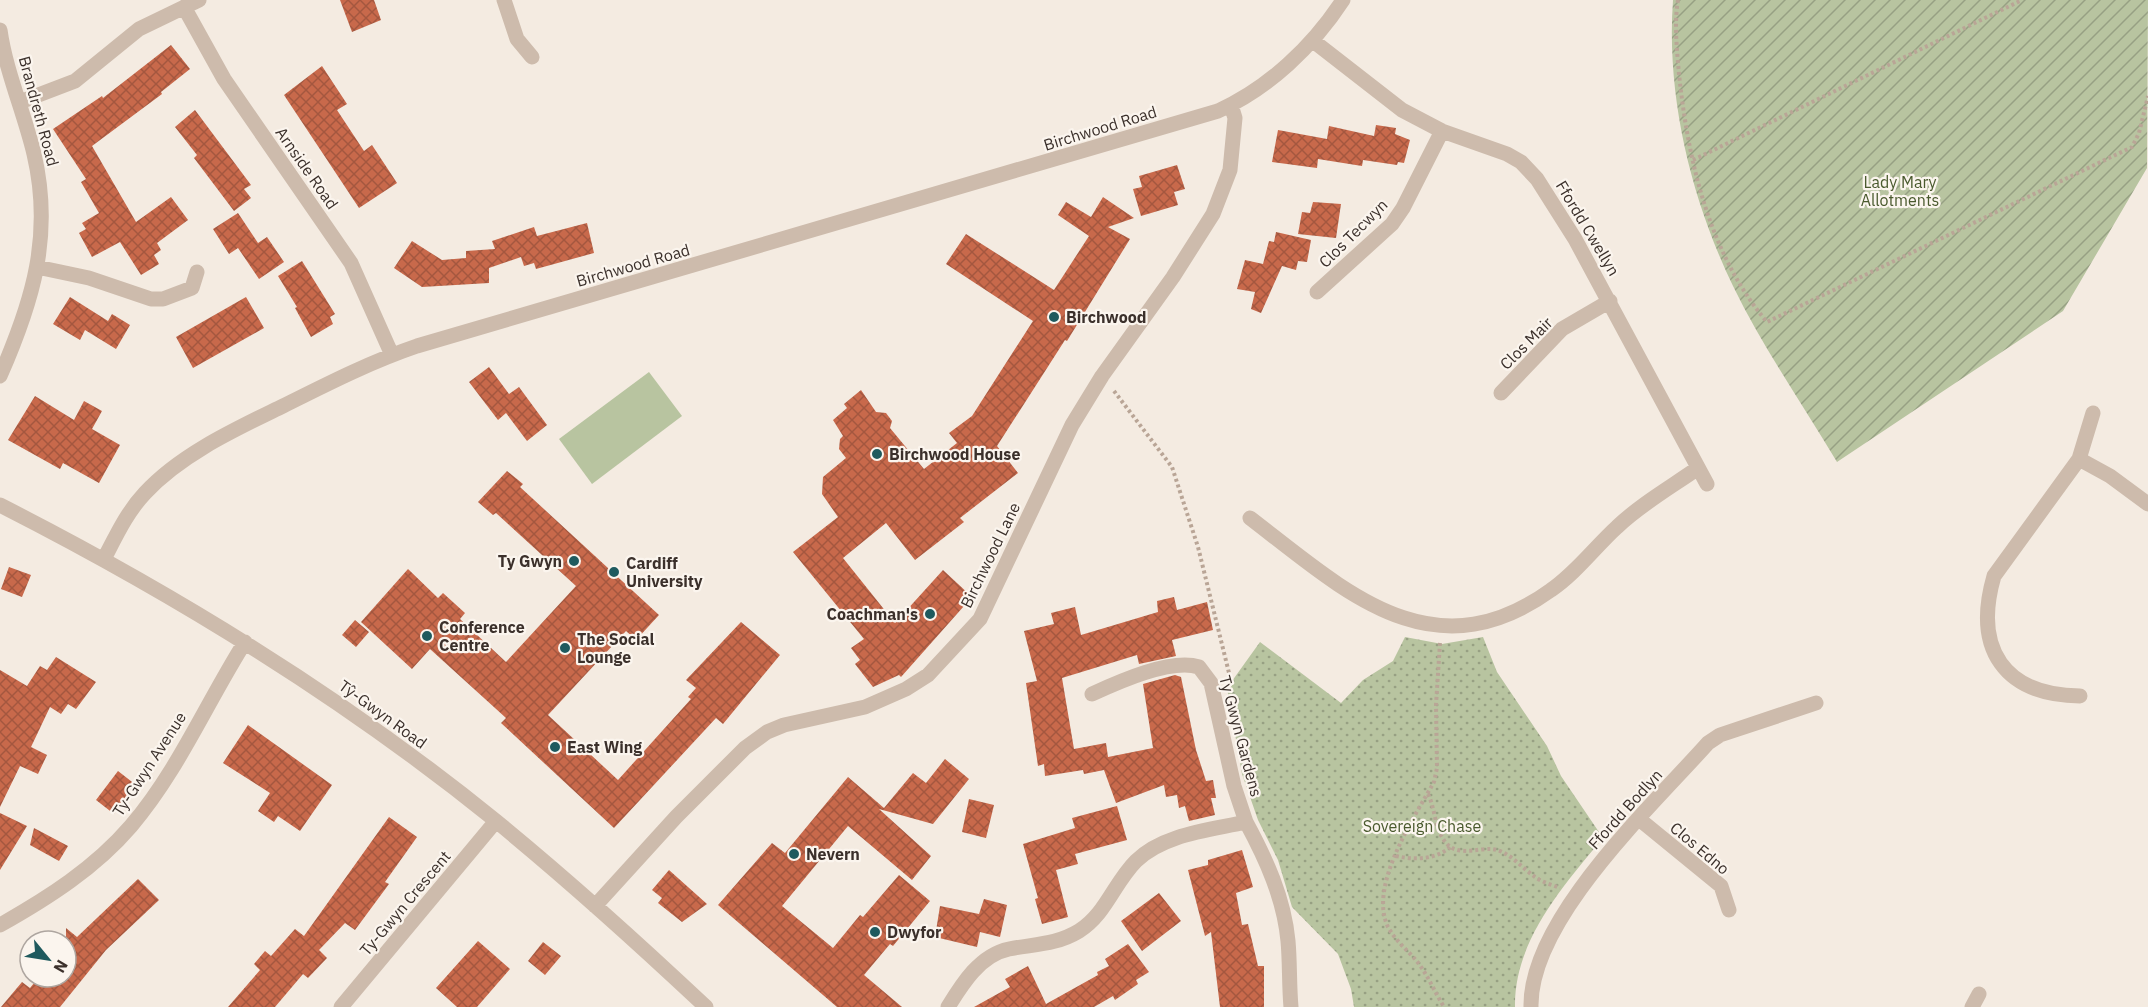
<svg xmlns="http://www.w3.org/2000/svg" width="2148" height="1007" font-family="'IBM Plex Sans',sans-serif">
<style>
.grass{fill:url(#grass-dots)}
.garden{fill:url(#garden-furrows)}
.pitch{fill:#b8c4a0}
.building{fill:url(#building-cross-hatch)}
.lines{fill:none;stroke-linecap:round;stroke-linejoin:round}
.path{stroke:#b9a596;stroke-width:4;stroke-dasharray:3 3;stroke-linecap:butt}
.minor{stroke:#cdbbac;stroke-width:15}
.poi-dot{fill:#1f5a5e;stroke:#fbf5ee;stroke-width:2}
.labels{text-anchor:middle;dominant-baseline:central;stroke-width:4.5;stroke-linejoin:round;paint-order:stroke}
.street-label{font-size:16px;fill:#3b302b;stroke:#fbf5ee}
.park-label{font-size:16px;fill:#4a5a2e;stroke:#fbf5ee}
.poi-label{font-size:16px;font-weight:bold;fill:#3b302b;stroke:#fbf5ee;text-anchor:start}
</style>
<defs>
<pattern id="grass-dots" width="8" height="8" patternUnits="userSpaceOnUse" patternTransform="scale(1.5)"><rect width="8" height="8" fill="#b8c4a0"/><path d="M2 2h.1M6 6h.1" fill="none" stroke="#97a083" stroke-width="1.8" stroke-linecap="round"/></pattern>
<pattern id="garden-furrows" width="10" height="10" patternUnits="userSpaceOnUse" patternTransform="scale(1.5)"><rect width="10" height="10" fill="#b8c4a0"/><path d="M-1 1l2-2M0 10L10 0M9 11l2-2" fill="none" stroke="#97a083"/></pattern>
<pattern id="building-cross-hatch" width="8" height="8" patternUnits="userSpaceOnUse" patternTransform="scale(1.5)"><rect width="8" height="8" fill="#c8694b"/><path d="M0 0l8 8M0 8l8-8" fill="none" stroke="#a4573f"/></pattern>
</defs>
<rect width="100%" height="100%" fill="#f4ebe1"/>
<path class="grass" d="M1405,637L1442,644L1483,637L1497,672L1547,746L1561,776L1603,838C1563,886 1514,941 1515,1007H1354L1351,989L1338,954L1292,907L1278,860L1258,820L1242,774L1227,688L1260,642L1341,703L1363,680L1393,661Z"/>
<path class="garden" d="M1673,0H2148L2147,168L2063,311L1837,462C1803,405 1762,346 1733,286C1691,199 1666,97 1673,0Z"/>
<path class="pitch" d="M649,372L682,416L592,484L559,439Z"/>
<path class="building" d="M340,0H374L381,20L352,32Z
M171,45L190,69L161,92L162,94L92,146L136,222L171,197L188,220L157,243L161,250L154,255L159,264L141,275L120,242L92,257L79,233L86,229L82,223L99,213L81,182L86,179L53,129L102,96L103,98Z
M322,66L347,104L337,110L364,151L372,145L397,183L359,208L284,95Z
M195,110L251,185L244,189L251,198L234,211L194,158L197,155L175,127Z
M1376,125L1396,128L1395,134L1410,140L1404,163L1398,162L1397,165L1363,160L1362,166L1318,159L1317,168L1272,162L1278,130L1327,139L1329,126L1374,136Z
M1177,165L1185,189L1174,192L1178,205L1141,216L1133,189L1142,187L1139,176Z
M1103,197L1134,218L1108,227L1130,239L1067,341L1065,340L997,446L1018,473L960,518L964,522L915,560L886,523L843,558L895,623L943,570L972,597L901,677L899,675L873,687L855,664L860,660L851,648L864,639L793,552L838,517L822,494L823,477L846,458L839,449L840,439L843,436L833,420L847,408L844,404L861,390L876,412L886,413L892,421L890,428L924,469L957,443L949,433L972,416L1033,321L946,264L966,234L1054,290L1089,236L1058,215L1066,202L1091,217Z
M1313,202L1341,204L1336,238L1298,234L1302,212L1310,213Z
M238,213L258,243L267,237L284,262L259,279L238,248L229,254L213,229Z
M587,223L594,253L536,269L534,263L524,266L521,257L489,268V283L422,287L394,268L412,241L442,260L466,258V251L495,249L492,241L534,227L537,236Z
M1276,232L1311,240L1307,262L1298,261L1296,270L1282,266L1261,313L1251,309L1255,292L1237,289L1245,260L1263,264L1269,241L1274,242Z
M302,261L335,314L330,317L333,324L311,337L295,308L297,307L278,276Z
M70,297L108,321L112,314L130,325L116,349L85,330L80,340L53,324Z
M246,297L264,328L193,368L176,337Z
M489,367L509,394L519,387L547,425L527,441L506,413L498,420L469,382Z
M35,396L74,420L84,401L102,411L92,429L120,445L99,483L63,463L60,469L8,440Z
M507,471L523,484L520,487L659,615L636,640L626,631L548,715L618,780L691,699L688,697L696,688L686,680L741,622L780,655L723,724L716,718L614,828L501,723L506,718L430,649L412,669L361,622L408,569L438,598L443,593L465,613L460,619L506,662L576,586L496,513L493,515L478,502Z
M9,567L31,575L22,597L1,589Z
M1174,597L1177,610L1207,602L1213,630L1172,640L1176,656L1139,664L1137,655L1062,678L1074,749L1106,743L1108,757L1153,748L1143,684L1175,675L1181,677L1196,750L1206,781L1213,780L1216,798H1211L1215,815L1189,821L1185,806L1179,808L1177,795L1166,797L1164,785L1116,803L1104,770L1084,774L1083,770L1045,776L1044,764L1038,766L1026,683L1037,681L1024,631L1054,624L1051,613L1075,607L1081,635L1158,612L1157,601Z
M355,620L369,632L356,647L342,635Z
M56,657L96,682L76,709L68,704L61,714L50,707L31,747L47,755L38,774L20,766L0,807V670L27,686L40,666L47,670Z
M248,725L332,785L300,831L278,816L274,822L258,811L270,793L223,763Z
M945,759L969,779L933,824L879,809L931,856L912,880L848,826L782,906L833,948L860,915L863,917L899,875L930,901L893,946L890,944L864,975L902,1007H837L718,905L772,843L785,853L848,777L884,808L913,773L926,783Z
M118,771L136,785L114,814L96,800Z
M969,799L994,805L986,838L962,832Z
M1117,806L1127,840L1075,854L1078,864L1056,870L1068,917L1042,924L1035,899L1038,898L1023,844L1075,828L1072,818Z
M0,813L27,826L0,870Z
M389,817L417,837L385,882L389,884L355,930L345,923L319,950L327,958L308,978L303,974L275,1007H228L260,970L254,964L265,951L271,956L295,929L304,936Z
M34,828L68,846L59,861L30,845Z
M1242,850L1253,887L1236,893L1242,925L1248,924L1258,966H1264V1007H1220L1211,932L1205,936L1188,870L1208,865V860Z
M669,870L707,904L682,922L658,903L662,898L652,890Z
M138,879L159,900L106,950L60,1007H1L22,982L30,988L39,977H66V928L77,937Z
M1159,893L1181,921L1142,951L1121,921Z
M984,899L1007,905L1000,937L980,932L977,947L935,937L940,906L979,914Z
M478,941L510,969L477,1007H457L436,988Z
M543,942L561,956L545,975L528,961Z
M1128,944L1149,972L1136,980L1138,984L1115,1000L1113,996L1094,1007H974L1010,987L1005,979L1028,966L1046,1004L1098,975L1097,972L1109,966L1105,959Z"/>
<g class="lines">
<path class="path" d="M1678,0C1674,23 1677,51 1679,74C1688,160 1709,254 1767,322L2132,147L2139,133L2148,96
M1693,160L2022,0
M1114,391L1172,467L1198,547L1230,677
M1440,643L1436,705L1437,768L1434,782C1414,818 1368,886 1388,927C1395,940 1406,949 1415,959C1427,973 1434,991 1444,1007
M1428,794C1436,810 1434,831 1448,845C1459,856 1479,848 1492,849C1509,851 1522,868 1535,877C1542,882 1552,885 1560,888
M1396,856C1413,860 1436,860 1450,847"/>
<path class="minor" d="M504,0L517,39L532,57
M184,7L224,79L351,263L392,355
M0,30C6,72 24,112 34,154C53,235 33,301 0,376
M1312,40L1402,110L1442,131L1507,154L1521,162L1537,179L1575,239L1707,484
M20,102L75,81L139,29L199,0
M37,267L89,278L151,299H163L192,288L197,272
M1317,292L1392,224L1403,208L1442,131
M1501,393L1562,329L1610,301
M2079,459L2110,476L2148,504
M0,505C175,594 343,697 496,821C568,880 638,943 706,1007
M1250,518C1344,590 1432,676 1551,590C1576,573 1595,547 1617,527C1641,504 1671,487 1698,468
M104,559C116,536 127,512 145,493C181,454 236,429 283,406C327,384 370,362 417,346L1218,111C1269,88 1313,46 1343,0
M2080,696C2004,695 1973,649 1994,576L2079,459L2093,413
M1639,819L1721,886L1729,910
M1246,822C1266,859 1284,898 1288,941C1290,963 1289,985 1291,1007
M595,906L676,817L745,748L767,732L784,725L865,707L906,689L928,675L980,619L1072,425L1102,376L1173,277L1213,214L1230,170L1235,118L1231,105
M0,925C48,898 95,868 131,826C178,771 207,702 245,642
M341,1007L496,821
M948,1007C962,984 980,955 1009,949C1034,944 1056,945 1079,931C1106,914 1114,883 1136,861C1163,834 1211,830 1246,822L1234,786L1211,683L1199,667C1171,658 1118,682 1092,694
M1531,1007C1529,920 1652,806 1708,743L1720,735L1816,703
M1972,1007L1979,994"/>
</g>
<g class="poi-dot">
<circle cx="1054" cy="317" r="6"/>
<circle cx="877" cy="454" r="6"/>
<circle cx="574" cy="561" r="6"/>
<circle cx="614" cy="572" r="6"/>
<circle cx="930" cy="614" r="6"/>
<circle cx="427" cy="636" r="6"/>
<circle cx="565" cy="648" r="6"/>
<circle cx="555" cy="747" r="6"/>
<circle cx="794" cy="854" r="6"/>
<circle cx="875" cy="932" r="6"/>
</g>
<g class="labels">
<g class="street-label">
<text transform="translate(39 111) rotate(75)">Brandreth Road</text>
<text transform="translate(1100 128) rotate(-17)">Birchwood Road</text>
<text transform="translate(307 168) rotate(55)">Arnside Road</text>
<text transform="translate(1588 228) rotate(59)">Ffordd Cwellyn</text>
<text transform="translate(1353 233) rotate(-45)">Clos Tecwyn</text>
<text transform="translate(633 265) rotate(-16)">Birchwood Road</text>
<text transform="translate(1526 343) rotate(-45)">Clos Mair</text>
<text transform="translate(990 555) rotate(-64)">Birchwood Lane</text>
<text transform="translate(383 714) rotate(36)">Tŷ-Gwyn Road</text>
<text transform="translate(1241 736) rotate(75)">Ty Gwyn Gardens</text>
<text transform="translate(149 764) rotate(-57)">Ty-Gwyn Avenue</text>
<text transform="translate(1625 809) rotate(-48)">Ffordd Bodlyn</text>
<text transform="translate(1700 848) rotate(40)">Clos Edno</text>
<text transform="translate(405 903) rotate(-50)">Ty-Gwyn Crescent</text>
</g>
<g class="park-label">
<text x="1900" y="182">Lady Mary<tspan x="1900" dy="18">Allotments</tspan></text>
<text x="1422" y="826">Sovereign Chase</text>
</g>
<g class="poi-label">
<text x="1066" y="317">Birchwood</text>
<text x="889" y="454">Birchwood House</text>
<text x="562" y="561" text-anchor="end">Ty Gwyn</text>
<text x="626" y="563">Cardiff<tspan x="626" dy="18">University</tspan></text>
<text x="918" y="614" text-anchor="end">Coachman's</text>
<text x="439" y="627">Conference<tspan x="439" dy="18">Centre</tspan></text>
<text x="577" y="639">The Social<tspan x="577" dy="18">Lounge</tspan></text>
<text x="567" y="747">East Wing</text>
<text x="806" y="854">Nevern</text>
<text x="887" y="932">Dwyfor</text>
</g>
</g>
<g transform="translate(48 959) rotate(120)"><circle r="28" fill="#fbf5ee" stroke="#aea6a0" stroke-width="1.5"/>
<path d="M0-4.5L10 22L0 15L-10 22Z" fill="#1f5a5e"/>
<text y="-9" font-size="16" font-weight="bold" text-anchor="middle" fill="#3b302b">N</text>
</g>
</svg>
